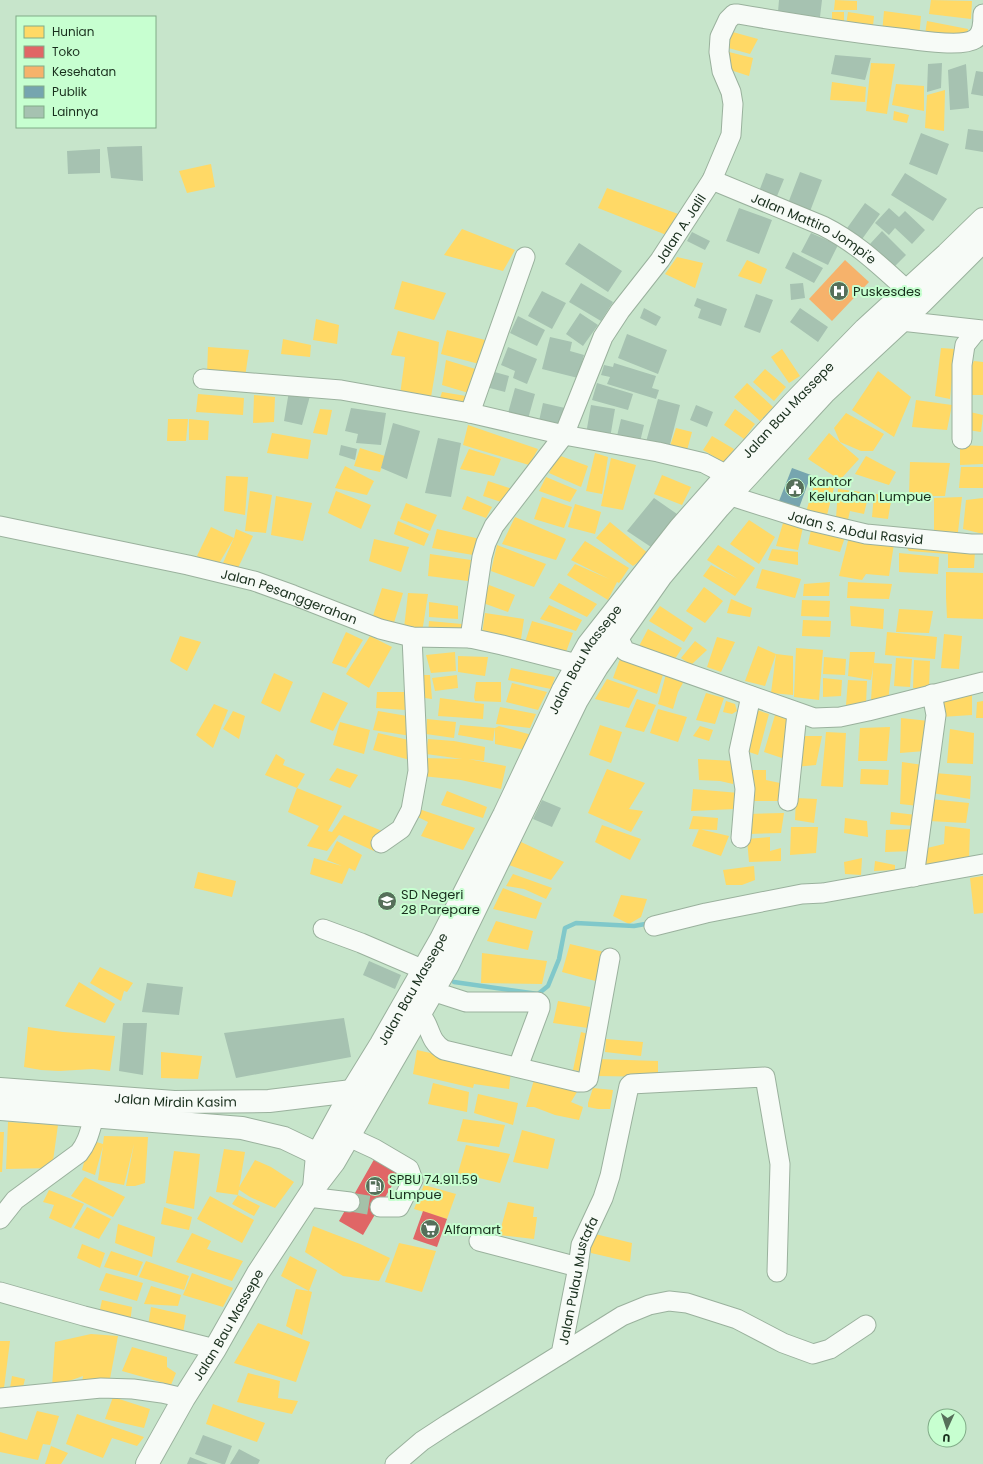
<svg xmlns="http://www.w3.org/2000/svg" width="983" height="1464" font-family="Poppins,sans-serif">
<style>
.homes{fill:#ffd966}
.shops{fill:#e06666}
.health{fill:#f6b26b}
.public{fill:#76a5af}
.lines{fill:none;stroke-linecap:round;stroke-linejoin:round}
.stream{stroke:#80c8ca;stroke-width:4.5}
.building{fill:#a6c2b1}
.minor-tunnel{stroke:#a4c1a8;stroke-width:19;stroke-dasharray:19 10;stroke-linecap:butt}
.minor-casing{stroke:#9ab19d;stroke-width:21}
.highway-casing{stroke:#9ab19d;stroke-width:24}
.minor{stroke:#f7fbf7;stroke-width:19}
.highway{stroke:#f7fbf7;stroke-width:22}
.labels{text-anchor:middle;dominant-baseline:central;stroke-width:4;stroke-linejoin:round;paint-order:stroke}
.street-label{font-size:13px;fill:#192f1d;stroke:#c7ffd0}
.poi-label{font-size:13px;fill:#192f1d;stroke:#c7ffd0;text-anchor:start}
</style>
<rect width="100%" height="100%" fill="#c7e5cb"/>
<path class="homes" d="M835,0L857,1V10H834Z
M931,0L972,1L971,19L929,14Z
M884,11L921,16L919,37L882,33Z
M832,12H844V27H832Z
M848,12L874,16L873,26L846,25Z
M927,21L968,29L964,48L924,41Z
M729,31L758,39L750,54L725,47Z
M725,51L753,58L749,76L724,68Z
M871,63L895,64L887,114L866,111Z
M832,82L866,87L865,102L830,100Z
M896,84L924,86V111L892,105Z
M945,90L944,131L925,128L927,95Z
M894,111L909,115L907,123L893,120Z
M211,164L215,187L187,193L179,171Z
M607,188L681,215L669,236L598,208Z
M462,229L515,250L503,271L444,255Z
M677,257L703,263L695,288L665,274Z
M747,260L767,269L761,284L738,276Z
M402,281L446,293L434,320L394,309Z
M316,319L339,325L337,344L313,340Z
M447,330L489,341L483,365L441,354Z
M398,331L439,342L437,361L430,403L400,395L405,357L391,355Z
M283,339L311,345L310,357L281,354Z
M208,347L249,350L245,377L207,375Z
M941,348L955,349L950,399L935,396Z
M782,349L800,376L789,383L771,357Z
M446,360L482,371L472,394L442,385Z
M974,361L983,362V395H972L965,391L966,376Z
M765,369L786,387L774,401L753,382Z
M878,371L911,397L894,437L852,410Z
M747,383L773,407L760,421L734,397Z
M442,392L472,397L468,409L438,404Z
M198,394L244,398L243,415L196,412Z
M254,395L275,397L274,422L253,423Z
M916,400L952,405L947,430L912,427Z
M320,409L332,410L327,435L313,433Z
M735,409L755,424L744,439L724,425Z
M970,412L983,415L981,432L968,430Z
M846,413L884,434L873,451H861L840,442L834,428Z
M168,419H188L186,441H167Z
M189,419L209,421L208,440H189Z
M468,425L538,449L529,465L463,445Z
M676,428L692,432L686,454L669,449Z
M272,433L311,440L308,459L267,453Z
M829,433L859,459L840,480L808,459Z
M712,436L734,449L725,463L703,450Z
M960,445L983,446V464L960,465Z
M360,448L385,456L380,472L354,466Z
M469,449L501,459L494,476L460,469Z
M595,453L608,457L602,494L586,491Z
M558,455L588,466L581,487L549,473Z
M866,456L896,472L889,485L855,474Z
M611,458L636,465L623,510L601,506Z
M910,462L950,463L945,496H909Z
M345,466L374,481L367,495L335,488Z
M961,467H983V488H959Z
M662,475L691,487L682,505L654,494Z
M226,476L248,477L245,515L224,511Z
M546,477L577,490L570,502L539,491Z
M816,479L835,484L827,515L806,512Z
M488,481L515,490L507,504L483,496Z
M838,489L869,493L864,514L850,511L847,524L836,518Z
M250,491L272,495L266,533L245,531Z
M336,491L371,505L361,529L328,513Z
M874,494L892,495L888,519L872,517Z
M276,496L312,503L303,541L271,535Z
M467,496L492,507L486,518L462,509Z
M542,497L572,507L564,528L534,519Z
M962,497L958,532L934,531V498Z
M983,498V534L963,529L966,500Z
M406,503L437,515L430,531L400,519Z
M575,504L601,512L595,534L568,527Z
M515,517L566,539L556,560L502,544Z
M749,520L775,537L759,564L730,544Z
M784,520L803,527L798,550L776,546Z
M398,521L429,534L424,546L394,534Z
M610,522L649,554L633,566L596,538Z
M211,527L234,538L218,565L197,556Z
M236,529L253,536L238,568L223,563L234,538Z
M437,529L480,539L473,555L432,548Z
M811,530L845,537L840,552L808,544Z
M850,533L894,544L889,576L866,574L862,580L839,576Z
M908,536L975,551L974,568H948V554L909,551L907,548Z
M374,539L409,547L401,572L369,561Z
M585,541L629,568L619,583L617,582L608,600L567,575L575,564L609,579L571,560Z
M497,545L546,564L534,587L491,571Z
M718,545L755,568L735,596L703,576L711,565L738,579L707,560Z
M772,549L798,552V565L768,560Z
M899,553L939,557L938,574L899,572Z
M430,554L471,560L468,581L428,576Z
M762,569L801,579L795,598L756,588Z
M946,572L983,573V619L947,618L946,597Z
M830,582L829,596H803L804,584Z
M848,582L892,584L889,599L847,598Z
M559,583L597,604L587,617L549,598Z
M489,585L515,595L508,612L483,603Z
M704,587L723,601L705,623L686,611Z
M382,588L403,593L393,626L372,619Z
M408,593L428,594L422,633L404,628Z
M731,599L752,608L750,617L727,613Z
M802,600L830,601L829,617L801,616Z
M429,602L458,606V619L429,617Z
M549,605L582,620L576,631L540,619Z
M660,606L693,628L684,642L649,621Z
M850,606L884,609L883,629L851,626Z
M899,609L933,611L929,633L896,632Z
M485,613L524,619L521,639L482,634Z
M803,620L831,621L830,637L802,636Z
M429,621L462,624L460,636L428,634Z
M532,621L573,633L566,652L525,642Z
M648,629L682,648L673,662L637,650Z
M346,632L363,640L346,668L332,663Z
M887,632L937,637L935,659L885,655Z
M944,634L962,636L959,669L941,668Z
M180,636L201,642L187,671L170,661Z
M370,636L392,647L369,688L346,674Z
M717,637L735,642L721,672L707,667Z
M695,641L707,650L691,665L681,658Z
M758,646L776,654L765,686L745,681Z
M796,648L823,650L819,700L794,697Z
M455,652L456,671L431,673L426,655Z
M850,652H875L874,663L892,664L888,702L871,700L873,667L871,680L848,676Z
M776,654L793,656V695L771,693Z
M458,656L488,657L485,676L458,672Z
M824,657L846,659L845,675L823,674Z
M896,658L912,659L910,687L894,686Z
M620,659L665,668L657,694L613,678Z
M914,660L930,661L929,689L913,688Z
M511,668L555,677L551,689L508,680Z
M274,673L293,682L280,712L261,703Z
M666,674L684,681L678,692L673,709L658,704Z
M415,675H430L432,699L418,697Z
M457,675L458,688L435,691L432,678Z
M823,678L842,680L841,696L823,697Z
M607,679L638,690L629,708L595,699Z
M848,680L867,681L866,704L846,705Z
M476,682H501V702L475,701L474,697Z
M512,683L547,692L538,710L506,702Z
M323,692L348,703L333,731L310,722Z
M377,692H406L405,710L376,708Z
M706,693L724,698L715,724L696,720Z
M972,695V715L941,717V697Z
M440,698L484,704L483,719L438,716Z
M637,699L656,705L644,732L625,727Z
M726,701L735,704L737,711L732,714L723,712Z
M983,701V718H976L977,702Z
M214,704L228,710L213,748L196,735Z
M500,707L536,714L530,728L496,724Z
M658,709L687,717L678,742L650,733Z
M757,710L769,714L758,755L743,750Z
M233,711L245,716L239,739L223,729Z
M378,711L413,717L411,736L373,730Z
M775,715L792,717L785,759L764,752Z
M901,718L929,721L925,751L900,753Z
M427,719L456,722L454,738L426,734Z
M340,722L370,730L364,754L333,745Z
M460,725L495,728L493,741L458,735Z
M600,725L622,732L611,763L589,755Z
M499,726L532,735L525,750L495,744V728Z
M700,726L713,730L709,741L693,736Z
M890,727L887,761H858L860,728Z
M950,729L974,733L973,764L947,763Z
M826,732L846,733L843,787L821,786Z
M378,733L413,741L410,760L373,750Z
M796,736H822L816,765L795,767Z
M428,739L454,741L485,747L484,761L468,759L506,766L501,789L461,780L422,776V758L462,759L426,754Z
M276,754L285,760L283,765L305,774L297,788L265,775Z
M698,759L733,761V784L720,781L699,780Z
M902,762L923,765L918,806L900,804Z
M337,768L358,775L350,788L329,780Z
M607,769L645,783L629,809L643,811L631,832L588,813Z
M861,769L889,770L888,785L860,784Z
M751,770H766V780L780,783L781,801H748Z
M935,773L971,776L970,799L932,793Z
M297,788L342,806L328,831L332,832L344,815L382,831L374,851L339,835L327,851L307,846L319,826L288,812Z
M693,789L739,793L735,809L691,811Z
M447,791L487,807L483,818L441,805Z
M796,798L817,799L814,823L795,820Z
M930,799L969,803L966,823L929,821Z
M419,809L475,828L463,850L421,836L428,822L416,816Z
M891,812L916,815L915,826L890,824Z
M784,813L781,833L749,834L748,814Z
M693,816L718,818L717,830L689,829Z
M845,818L867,821L868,837L844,833Z
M602,825L641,839L630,860L595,842Z
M945,826L970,829L969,859L927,869L923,849L944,844Z
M791,827H818L816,853L790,855Z
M699,829L729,836L721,856L692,846Z
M915,829L914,851L885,852L886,830Z
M770,837V851L781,848V861L749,862L747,839Z
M337,841L362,855L355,871L349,868L342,884L310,874L314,858L342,866L327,860Z
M521,842L564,862L551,880L509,865Z
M862,858L861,875L845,874L844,862Z
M875,861L895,865V870L874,871Z
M754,866L755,880L742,885H726L723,870Z
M198,872L236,881L232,897L194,888Z
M513,874L552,888L546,899L524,889L506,886Z
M983,876V913L974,914L970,878Z
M503,888L542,903L536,919L493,909Z
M621,895L647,899L641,917L629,924L613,916Z
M496,921L533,931L528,950L487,941Z
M570,944L608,953L603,983L562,972Z
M482,953L547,961L542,984L481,983Z
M100,967L133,983L127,992L124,991L121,1001L90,983Z
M79,982L115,1004L105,1023L65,1006Z
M558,1001L590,1007L588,1028L553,1023Z
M28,1027L63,1032L115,1036L110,1071L93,1069L59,1071L41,1070L24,1067Z
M581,1032L592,1035L586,1072L573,1070Z
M606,1039L643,1042L641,1056L605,1052Z
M417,1050L511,1071L509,1089L474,1084L473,1088L413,1074Z
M161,1052L202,1056L198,1079L161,1078Z
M597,1059L658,1061V1077L597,1076Z
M534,1080L577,1092L571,1102L583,1107L579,1120L555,1115L534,1107H526Z
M433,1083L469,1092L467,1112L428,1104Z
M593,1088L613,1090L610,1109H598L588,1107V1103Z
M478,1094L518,1103L513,1125L474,1113Z
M463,1119L505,1125L499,1147L457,1141Z
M8,1122L58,1125L52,1168L6,1169Z
M522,1130L555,1139L548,1169L513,1162Z
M0,1132H4L2,1172H0Z
M104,1136L148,1137L145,1183L135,1186H126L134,1144L124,1185L98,1180L103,1146L95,1175L82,1170L90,1140L103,1144Z
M466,1145L510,1154L500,1183L458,1173Z
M224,1149L245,1152L238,1195L260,1206L254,1216L232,1204L238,1195L216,1192Z
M174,1151L200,1154L194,1209L166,1203Z
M255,1160L271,1167L294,1182L275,1208L250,1197L238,1189Z
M85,1177L125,1197L113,1217L71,1196Z
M424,1185L456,1194L447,1219L414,1209Z
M49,1190L84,1204L71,1228L49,1218L54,1205L43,1202Z
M210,1196L254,1220L242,1243L197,1219Z
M508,1202L534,1207L533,1217H537L534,1239L499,1235Z
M87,1207L111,1219L99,1239L74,1228Z
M164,1207L192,1217L189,1230L161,1224Z
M118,1224L155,1237L152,1257L115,1243Z
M313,1226L360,1244L390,1258L379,1281L343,1276L305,1252Z
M192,1233L211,1241L207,1249L243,1261L232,1281L176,1262Z
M591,1233L632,1243L630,1262L591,1253Z
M399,1243L436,1251L422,1292L385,1282Z
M82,1244L105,1253L100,1268L77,1258Z
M111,1251L143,1262L137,1276L104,1267Z
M290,1256L317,1270L309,1291L312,1292L302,1335L286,1326L296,1289L309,1291L281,1276Z
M146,1261L189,1276L184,1290L139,1277Z
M106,1273L143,1283L137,1301L99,1290Z
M192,1273L233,1288L223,1307L183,1295Z
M151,1286L181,1295L178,1306L144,1304Z
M102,1300L132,1307L130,1323L99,1314Z
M151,1307L186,1315L183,1333L148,1326Z
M258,1323L310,1342L296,1382L234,1363Z
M91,1334L118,1336L109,1384L82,1383L83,1376L52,1387L55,1342Z
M0,1341H10L4,1388H0Z
M132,1347L167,1357V1367L176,1373L171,1385L122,1371Z
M248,1373L280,1381L278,1398L298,1401L292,1414L237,1402Z
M12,1376L25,1379L22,1391L10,1388Z
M113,1397L150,1409L144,1428L105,1419Z
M213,1404L265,1423L257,1442L206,1424Z
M37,1411L59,1416L50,1445L43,1444L38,1460L0,1452V1432L27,1440Z
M77,1414L144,1437L137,1446L112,1438L103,1458L66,1444Z
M51,1446L68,1453L61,1464H45Z"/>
<path class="shops" d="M376,1156L401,1170L363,1235L339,1221Z
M423,1211L447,1219L437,1247L413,1239Z"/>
<path class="health" d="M845,260L869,282L832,321L809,299Z"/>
<path class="public" d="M792,468L811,475L799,508L779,501Z"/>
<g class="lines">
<path class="stream" d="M454,982L538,994L548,986L559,959L565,928L576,923L634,926L651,923"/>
</g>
<path class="building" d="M779,0H822L820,17L778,12Z
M835,55L871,58L865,80L831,74Z
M942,63L941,88L927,92L928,64Z
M966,64L969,108L950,110L948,70Z
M976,71L983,72V96L971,94Z
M968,129L983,131V152L965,149Z
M921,133L949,144L937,175L909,164Z
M142,146L143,181L111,178L107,147Z
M100,149V173L68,174L67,151Z
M800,172L822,180L809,214L787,206Z
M766,173L784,179L775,201L758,194Z
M905,173L947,199L933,221L891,195Z
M865,203L880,214L860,242L845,231Z
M739,208L772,220L759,254L726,241Z
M889,208L899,217L905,211L925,230L912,244L895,228L889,235L875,223Z
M882,231L906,255L893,268L870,244Z
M692,232L710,241L705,250L687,241Z
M811,233L838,245L828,265L801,252Z
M579,243L622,271L608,292L565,264Z
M793,252L823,268L814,283L785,268Z
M581,283L613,302L601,321L569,302Z
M803,283L805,298L791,300L790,284Z
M542,291L566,303L552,329L528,316Z
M756,294L773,300L760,333L744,327Z
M697,298L727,309L721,326L698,318L701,309L694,306Z
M644,308L661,317L656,326L640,318Z
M800,308L828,327L818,342L790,322Z
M580,313L598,325L583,346L566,334Z
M518,316L545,330L537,346L510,333Z
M627,334L667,350L658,374L618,358Z
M550,337L572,342L570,351L584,355L578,378L542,369Z
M508,347L537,359L527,384L513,378L515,371L501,365Z
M614,363L656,376L652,388L659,390L656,399L607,384L610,377L601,375L604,365L613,367Z
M491,371L509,376L505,392L486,387Z
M597,383L633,394L628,410L592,400Z
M515,388L535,394L528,419L508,413Z
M289,391L310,396L302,425L284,421Z
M658,399L680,405L669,448L646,442Z
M543,403L565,408L561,427L539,421Z
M591,405L615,409L610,438L586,434Z
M696,405L713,412L707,427L690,420Z
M351,408L386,413L381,445L356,443L358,434L345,431Z
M621,419L644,425L640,442L617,436Z
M393,423L420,431L407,479L381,468Z
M438,438L461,443L451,497L425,493Z
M341,445L357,449L355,460L339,455Z
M654,498L677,514L651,547L627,531Z
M542,800L561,808L552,827L533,819Z
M369,961L401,975L395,989L363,975Z
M147,983L183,987L179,1015L142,1012Z
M344,1018L351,1057L236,1078L224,1033Z
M123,1023H147L143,1075L119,1071Z
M203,1435L232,1446L225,1464H222L195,1454Z
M239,1449L260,1460L258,1464H230Z
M190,1457L208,1464H187Z"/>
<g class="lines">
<path class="minor-tunnel" d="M350,1202L380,1207"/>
<g class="minor-casing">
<g id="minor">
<path id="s1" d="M712,180L823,226C857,243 879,265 907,290"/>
<path d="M901,321L983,330"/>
<path d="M203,379L341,390L470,413L564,435L658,452L704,463L727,475"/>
<path d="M470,413L525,257"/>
<path d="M962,439V365L965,345L977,330"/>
<path id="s2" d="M731,496L807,520L866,534L971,544H983"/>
<path id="s3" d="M0,526L188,565L254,581L293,595L380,629L412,637L470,638L502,645L577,664"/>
<path d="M618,637L625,651L814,718L840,717L868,711L983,682"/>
<path id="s4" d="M470,638L482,557L486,543L494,526L564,435L603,337L620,311L660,260L712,180L731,135L732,119L733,104L731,92L722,71L719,52L720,37L728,20L734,14H738C795,24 851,33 908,39C922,41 963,47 975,39C983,34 983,23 983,14"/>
<path d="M788,801L797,713"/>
<path d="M741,838L745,789L739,751L751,696"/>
<path d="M381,843L401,829L411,810L418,771L412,637"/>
<path d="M914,877L936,715L932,694"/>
<path d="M654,926L706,913L802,894L823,893L983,864"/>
<path d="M323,929L361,943L424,970"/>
<path d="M432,991L466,1002H538L540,1004V1008L518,1067"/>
<path d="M420,1014C431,1025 428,1041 444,1050L578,1082H584L588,1079L610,958"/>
<path d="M349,1137L375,1149L409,1169L413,1180L399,1207H380"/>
<path d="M308,1197L350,1202"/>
<path d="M0,1219L15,1200L79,1153C88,1142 90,1130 94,1117"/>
<path d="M479,1241L578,1267"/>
<path d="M0,1292L84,1316L215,1349"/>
<path d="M561,1354L622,1316L649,1305L669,1301L687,1303L737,1319L783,1343L813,1354L830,1349L866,1325"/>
<path d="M0,1398L101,1388L133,1389L162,1393L184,1398"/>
<path id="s5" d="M395,1464L422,1441L448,1424L561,1354L578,1267L581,1245L603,1198L610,1176L629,1086L631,1084L765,1077L780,1164L777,1272"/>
</g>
</g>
<g class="highway-casing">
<g id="highway">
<path id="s6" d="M0,1089L174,1102L269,1101L352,1091"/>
<path d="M0,1109L242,1128L284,1138L330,1160"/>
<path id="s7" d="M314,1188L317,1155L352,1091L381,1044L441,939L504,815L563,690L588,645L680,528L727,475L793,403L865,329L947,254L983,219"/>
<path id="s8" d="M147,1464L184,1398L215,1349L258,1273L314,1188L334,1162L448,965L577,700L597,667L661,576L719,507L824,393L921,303L983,241"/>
</g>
</g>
<use href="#minor" class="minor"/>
<use href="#highway" class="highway"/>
</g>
<defs>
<g id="hospital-disc" transform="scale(1)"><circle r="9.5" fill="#566f5a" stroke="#c7ffd0"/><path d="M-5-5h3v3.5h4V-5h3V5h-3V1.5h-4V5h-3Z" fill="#fff"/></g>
<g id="civic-disc" transform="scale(1)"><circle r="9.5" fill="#566f5a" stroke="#c7ffd0"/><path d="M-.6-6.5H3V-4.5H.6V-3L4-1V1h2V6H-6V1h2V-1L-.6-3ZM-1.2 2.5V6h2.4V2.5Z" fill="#fff"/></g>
<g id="school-disc" transform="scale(1)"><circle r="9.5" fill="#566f5a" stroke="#c7ffd0"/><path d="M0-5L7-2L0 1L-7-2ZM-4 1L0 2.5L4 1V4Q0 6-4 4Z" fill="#fff"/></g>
<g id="fuel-disc" transform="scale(1)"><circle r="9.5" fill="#566f5a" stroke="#c7ffd0"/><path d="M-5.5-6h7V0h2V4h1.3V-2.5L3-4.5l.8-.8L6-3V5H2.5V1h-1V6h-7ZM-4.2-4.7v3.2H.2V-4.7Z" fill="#fff"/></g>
<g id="supermarket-disc" transform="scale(1)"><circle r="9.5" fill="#566f5a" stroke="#c7ffd0"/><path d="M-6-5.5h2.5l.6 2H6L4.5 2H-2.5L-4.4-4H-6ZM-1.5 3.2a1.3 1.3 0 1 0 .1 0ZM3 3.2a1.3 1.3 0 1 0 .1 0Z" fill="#fff"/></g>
</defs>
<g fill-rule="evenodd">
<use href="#hospital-disc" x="839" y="291"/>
<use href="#civic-disc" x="795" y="488"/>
<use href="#school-disc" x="387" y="901"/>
<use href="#fuel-disc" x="375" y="1186"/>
<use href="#supermarket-disc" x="430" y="1229"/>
</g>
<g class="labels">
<g class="street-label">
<text stroke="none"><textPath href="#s4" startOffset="469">Jalan A. Jalil</textPath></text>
<text stroke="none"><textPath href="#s1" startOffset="113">Jalan Mattiro Jompi'e</textPath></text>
<text stroke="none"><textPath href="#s7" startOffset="920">Jalan Bau Massepe</textPath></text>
<text stroke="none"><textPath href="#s2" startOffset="129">Jalan S. Abdul Rasyid</textPath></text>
<text stroke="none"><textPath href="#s3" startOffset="298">Jalan Pesanggerahan</textPath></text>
<text stroke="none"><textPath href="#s7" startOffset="597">Jalan Bau Massepe</textPath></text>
<text stroke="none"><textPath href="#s7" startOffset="225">Jalan Bau Massepe</textPath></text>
<text stroke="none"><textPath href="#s6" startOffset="176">Jalan Mirdin Kasim</textPath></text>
<text stroke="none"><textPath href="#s5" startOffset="275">Jalan Pulau Mustafa</textPath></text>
<text stroke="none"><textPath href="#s8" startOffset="161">Jalan Bau Massepe</textPath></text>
</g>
<g class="poi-label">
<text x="853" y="291">Puskesdes</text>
<text x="809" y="481">Kantor<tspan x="809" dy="15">Kelurahan Lumpue</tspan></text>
<text x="401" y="894">SD Negeri<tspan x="401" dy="15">28 Parepare</tspan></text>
<text x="389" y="1179">SPBU 74.911.59<tspan x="389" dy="15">Lumpue</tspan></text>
<text x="444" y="1229">Alfamart</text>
</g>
</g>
<rect x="16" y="16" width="140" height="112" fill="#c7ffd0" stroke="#81ac88"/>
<rect x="24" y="26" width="20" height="12" fill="#ffd966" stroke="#81ac88"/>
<text x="52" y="36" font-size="12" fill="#192f1d">Hunian</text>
<rect x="24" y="46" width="20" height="12" fill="#e06666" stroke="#81ac88"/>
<text x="52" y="56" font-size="12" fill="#192f1d">Toko</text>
<rect x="24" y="66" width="20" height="12" fill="#f6b26b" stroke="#81ac88"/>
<text x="52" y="76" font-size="12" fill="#192f1d">Kesehatan</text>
<rect x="24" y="86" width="20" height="12" fill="#76a5af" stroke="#81ac88"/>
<text x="52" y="96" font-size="12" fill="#192f1d">Publik</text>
<rect x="24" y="106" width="20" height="12" fill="#a6c2b1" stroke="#81ac88"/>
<text x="52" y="116" font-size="12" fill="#192f1d">Lainnya</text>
<g transform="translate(947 1428) rotate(183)"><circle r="19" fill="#c7ffd0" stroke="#81ac88"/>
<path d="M0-3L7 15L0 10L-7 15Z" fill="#566f5a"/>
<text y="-6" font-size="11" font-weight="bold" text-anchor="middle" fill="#192f1d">U</text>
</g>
</svg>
